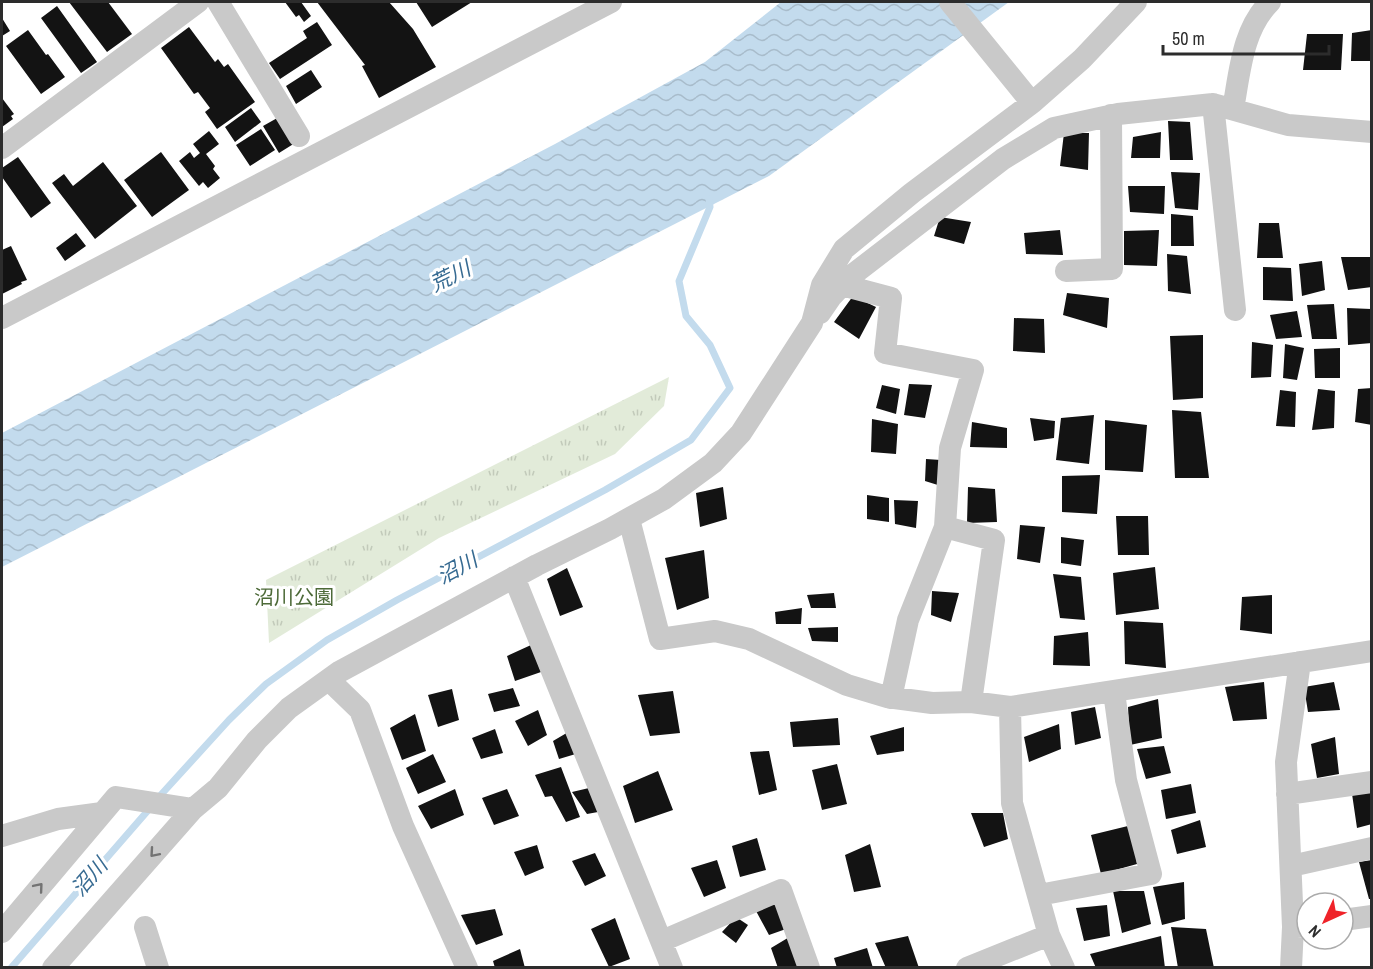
<svg xmlns="http://www.w3.org/2000/svg" width="1373" height="969" font-family="'Archivo Narrow','Noto Sans JP',sans-serif">
<style>
.grass{fill:url(#grass-tufts)}
.water{fill:url(#water-waves)}
.lines{fill:none;stroke-linecap:round;stroke-linejoin:round}
.stream{stroke:#c3dbed;stroke-width:7}
.building{fill:#131313}
.minor{stroke:#c9c9c9;stroke-width:22}
.oneway{stroke:#737373}
.labels{text-anchor:middle;dominant-baseline:central;stroke-width:6;stroke-linejoin:round;paint-order:stroke}
.park-label{font-size:20px;fill:#4d6a38;stroke:#fff}
.water-label{font-size:21px;font-style:italic;fill:#376b92;stroke:#fff}
</style>
<defs>
<pattern id="grass-tufts" width="24" height="20" patternUnits="userSpaceOnUse" patternTransform="scale(1.5)"><rect width="24" height="20" fill="#e2ebd9"/><path d="M3 7l-1-3M5 7V3M7 7l1-3M15 17l-1-3M17 17v-4M19 17l1-3" fill="none" stroke="#c2caba"/></pattern>
<pattern id="water-waves" width="16" height="10" patternUnits="userSpaceOnUse" patternTransform="scale(1.5)"><rect width="16" height="10" fill="#c3dbed"/><path d="M0 5q4-4 8 0t8 0" fill="none" stroke="#a8bccb"/></pattern>
</defs>
<rect width="100%" height="100%" fill="#fff"/>
<path class="grass" d="M669,377L664,406L615,454L439,538L269,643L266,580Z"/>
<path class="water" d="M781,2H1009L769,176L2,567V433L555,144L705,62Z"/>
<g class="lines">
<path class="stream" d="M158,798L229,720L266,684L327,640L397,600L605,490L691,440L730,388L710,345L686,316L679,281L710,207L709,199
M11,968L151,807"/>
</g>
<path class="building" d="M69,2H108L132,34L107,52Z
M285,2H301L311,16L304,22L299,15L296,17Z
M317,2H389L413,29L436,67L379,98L362,66L365,65Z
M416,2H472L432,27Z
M57,6L97,62L81,73L41,18Z
M2,18L10,31L2,36Z
M317,22L332,45L280,79L269,63L307,38L303,31Z
M189,27L215,62L218,59L224,67L228,64L255,102L217,129L205,112L210,108L198,92L194,94L161,48Z
M28,30L46,55L48,54L65,77L41,94L6,46Z
M1372,30V61H1351L1352,33Z
M1307,34H1343L1341,70H1303Z
M311,70L322,87L296,104L286,86Z
M2,98L14,114L11,116L13,119L2,127Z
M251,108L261,122L235,142L225,127Z
M279,117L295,143L279,153L263,126Z
M1168,121L1190,122L1193,160H1170Z
M261,129L275,150L250,166L236,145Z
M209,131L219,144L206,154L215,166L213,169L220,178L208,188L203,182L199,186L179,161L190,152L194,158L200,153L193,144Z
M1161,132L1160,158H1131L1133,137Z
M1064,133H1089L1088,170L1060,166Z
M161,152L189,190L152,217L124,180Z
M18,157L51,203L31,218L2,177V168Z
M103,162L137,206L95,239L52,183L64,174L73,186Z
M1171,172L1200,173L1198,210L1175,208Z
M1128,186H1165L1164,214L1130,212Z
M1171,214L1193,216L1194,246H1171Z
M940,217L971,222L964,244L934,236Z
M1259,223H1279L1283,258H1257Z
M1060,230L1063,255L1026,254L1024,233Z
M1159,230L1157,266L1124,265V231Z
M76,233L86,246L65,261L56,248Z
M11,246L27,280L21,282L22,284L2,294V250Z
M1167,254L1187,256L1191,294L1168,291Z
M1341,257H1372V287L1348,290Z
M1322,261L1325,290L1302,296L1299,264Z
M1263,267L1291,268L1293,301L1263,300Z
M1067,293L1109,298L1107,328L1063,315Z
M853,296L876,307L859,339L834,322Z
M1334,304L1337,339H1312L1307,305Z
M1347,308L1371,309L1372,343L1348,345Z
M1297,311L1302,337L1276,339L1270,315Z
M1014,318L1044,319L1045,353L1013,351Z
M1203,335V398L1173,400L1170,336Z
M1252,342L1273,345L1271,377L1251,378Z
M1285,344L1304,348L1297,380L1283,378Z
M1340,348V378H1315L1314,349Z
M909,384L932,385L925,418L904,415Z
M882,385L900,389L896,414L876,408Z
M1372,388V425L1355,422L1358,389Z
M1318,389L1335,391L1334,428L1312,430Z
M1280,390L1296,392L1295,427L1276,426Z
M1172,410L1201,412L1209,478H1175Z
M1094,415L1089,464L1056,460L1061,418Z
M1030,418L1055,421L1054,438L1034,441Z
M872,419L898,424L896,454L871,452Z
M1105,420L1147,425L1143,472L1105,470Z
M972,422L1007,428V448L970,447Z
M926,459L941,460V486L925,481Z
M1100,475L1097,514L1062,512V476Z
M723,487L727,519L700,527L696,493Z
M968,487L995,489L997,522L967,523Z
M867,495L889,498V522L867,519Z
M894,500L918,501L916,528L895,524Z
M1116,516H1148L1149,555H1118Z
M1020,525L1045,527L1040,563L1017,559Z
M1061,537L1084,540L1081,566L1061,563Z
M704,550L709,598L677,610L665,558Z
M1155,567L1159,609L1116,615L1113,573Z
M567,568L583,607L560,616L547,579Z
M1053,574L1081,577L1085,620L1060,618Z
M932,591L959,593L951,622L931,615Z
M834,593L836,608H811L807,595Z
M1272,595V634L1240,630L1242,597Z
M802,608L801,624H776L775,612Z
M1124,621L1163,623L1166,668L1125,664Z
M838,627V642L812,641L808,628Z
M1088,632L1090,666L1053,665L1054,636Z
M531,645L541,672L515,681L507,656Z
M1264,682L1267,719L1233,721L1225,687Z
M1334,682L1340,710L1308,712L1304,687Z
M513,688L520,706L494,712L488,694Z
M452,689L459,720L438,727L428,695Z
M673,691L680,733L650,736L638,695Z
M1158,699L1162,738L1130,745L1128,707Z
M1095,707L1101,738L1075,745L1071,712Z
M538,710L547,735L528,746L515,721Z
M415,714L426,751L402,760L390,728Z
M838,718L840,745L793,747L790,722Z
M1059,724L1061,749L1029,762L1024,737Z
M904,727V751L877,755L870,736Z
M495,729L503,753L481,759L472,738Z
M570,731L579,753L559,759L553,741Z
M1335,737L1339,774L1317,778L1311,744Z
M1164,746L1171,773L1146,779L1137,749Z
M769,751L777,790L759,795L750,752Z
M433,754L446,782L418,794L406,768Z
M837,764L847,804L822,810L812,770Z
M561,767L580,817L566,822L552,796L545,797L535,775Z
M658,771L673,810L635,823L623,786Z
M1191,784L1196,813L1166,819L1161,790Z
M1372,784V824L1357,828L1351,787Z
M589,788L598,812L587,814L572,792Z
M455,789L464,815L431,829L418,806Z
M507,789L519,816L494,825L482,798Z
M971,813H1003L1008,839L984,847Z
M1200,820L1206,847L1177,854L1171,830Z
M1132,825L1137,864L1101,874L1091,835Z
M757,838L766,870L740,877L732,846Z
M870,844L881,887L854,892L845,855Z
M537,845L544,868L525,876L514,852Z
M595,853L606,876L585,886L572,861Z
M717,860L726,888L704,897L691,868Z
M1372,860V899H1369L1359,862Z
M1184,882L1185,919L1162,925L1153,887Z
M1113,891H1144L1151,924L1122,933Z
M777,900L786,929L769,935L756,911Z
M1107,905L1110,936L1084,941L1076,908Z
M495,909L503,935L476,945L461,915Z
M736,917L748,925L736,943L722,932Z
M615,918L630,959L609,967L591,929Z
M1171,927L1206,929L1214,968H1178Z
M791,936L800,968H778L771,948Z
M908,936L919,968H886L875,943Z
M1161,936L1165,968H1096L1090,954Z
M867,948L873,968H837L834,958Z
M520,949L525,968H495L493,961Z"/>
<g class="lines">
<path class="minor" d="M218,2L299,136
M950,2L1032,103
M1213,104L1235,310
M1233,109C1240,72 1242,30 1270,2
M2,148L198,2
M1066,271L1112,269L1111,115
M842,285L891,298L885,353L973,370L950,448L945,527L908,620L891,698
M820,313L831,297L851,276L1003,159L1054,128L1118,114L1213,104L1288,125L1372,132
M2,318L611,2
M629,519L660,639L715,631L749,639L847,685L887,697L932,703L971,702
M945,527L994,540L971,702L1010,707L1372,651
M514,577L672,968
M329,680L360,710L403,826L467,968
M1010,707L1012,803L1049,935L1064,968
M1287,794L1372,782
M2,836L58,819L102,813
M1291,866L1372,848
M1039,895L1151,874L1126,780L1114,692
M1343,920L1372,916
M145,927L158,968
M1293,927L1286,762L1300,662
M2,932L116,797L193,809
M662,941L781,890L809,968
M53,968L193,809L218,788L257,740L289,708L339,672L537,565L610,529L664,499L713,463L741,433L812,323L822,285L844,249L912,193L1032,103L1082,59L1136,2
M967,968L1049,935
M1291,968L1293,927L1307,926"/>
</g>
<defs><path id="oneway-chevron" d="M-2-3.5L2.5 0L-2 3.5" fill="none" stroke-width="1.6" stroke-linecap="round" stroke-linejoin="round" transform="scale(1.5)"/></defs>
<g class="oneway">
<use href="#oneway-chevron" transform="translate(154 853) rotate(131)"/>
<use href="#oneway-chevron" transform="translate(39 887) rotate(-50)"/>
</g>
<g class="labels">
<g class="park-label">
<text x="294" y="596">沼川公園</text>
</g>
<g class="water-label">
<text transform="translate(450 276) rotate(-26)">荒川</text>
<text transform="translate(457 568) rotate(-28)">沼川</text>
<text transform="translate(89 877) rotate(-49)">沼川</text>
</g>
</g>
<rect width="1373" height="969" fill="none" stroke="#2c2c2c" stroke-width="6"/>
<g transform="translate(1325 921) rotate(225)"><circle r="28" fill="#ffffff" stroke="#ababab" stroke-width="1.5"/>
<path d="M0-4.5L10 22L0 15L-10 22Z" fill="#ef2329"/>
<text y="-9" font-size="16" font-weight="bold" text-anchor="middle" fill="#2c2c2c">N</text>
</g>
<path d="M1163 45v9h166v-9" fill="none" stroke="#2c2c2c" stroke-width="3"/>
<text x="1172" y="45" font-size="18" fill="#2c2c2c" stroke="#ffffff" stroke-width="4.5" paint-order="stroke">50 m</text>
</svg>
